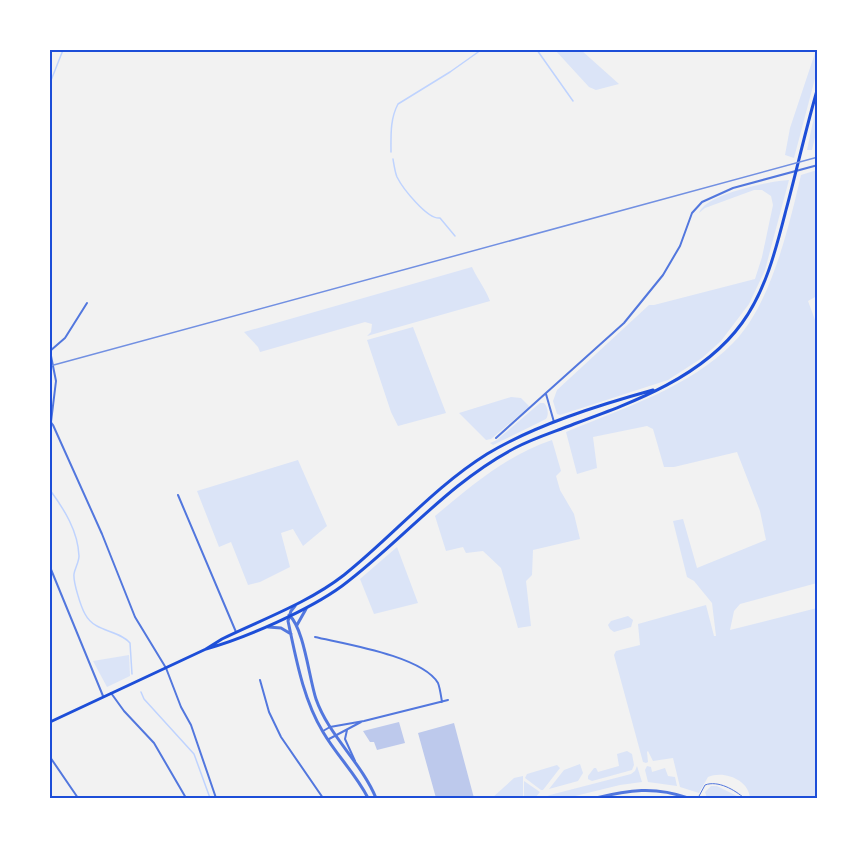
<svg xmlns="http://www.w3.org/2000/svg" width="867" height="848" font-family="'Roboto Condensed',sans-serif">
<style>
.green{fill:#dbe4f7}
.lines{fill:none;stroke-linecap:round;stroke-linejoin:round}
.stream{stroke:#bfd3fe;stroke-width:1.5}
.building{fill:#bdc9ec}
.service{stroke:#5277de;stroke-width:1}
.minor{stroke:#5277de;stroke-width:2}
.tertiary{stroke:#5277de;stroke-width:3}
.primary{stroke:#1d4ed8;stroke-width:3}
.rail{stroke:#7290e2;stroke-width:1.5}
.neatline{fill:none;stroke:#1d4ed8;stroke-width:2}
</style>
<rect width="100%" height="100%" fill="#f2f2f2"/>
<path class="green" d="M555,50H581L619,84L596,90L589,87Z
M816,50L817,71L794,158L785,155L790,128Z
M817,103V129L812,150H807Z
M817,170V296L808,301L818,328L817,583L740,604L734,611L730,630L817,608V798H750C749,780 724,770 708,777L699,793L680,787L673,758L653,761L648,751L647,752L648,762L646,763L643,762L614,655L616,651L640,645L638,624L706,605L714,636H716L712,603L694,581L687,577L673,521L683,519L697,568L766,540L760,511L737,452L674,467H664L653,429L647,426L593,437L597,468L577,474L566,432C623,408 689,388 733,343C771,305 789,226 801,175Z
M789,180L765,270L749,304L721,341L702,358L668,380L560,415L557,414L553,401L557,390L649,305H654L755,279L762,257L773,205L771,196L762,190H754L705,208L699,213C705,194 770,181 789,180Z
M472,267C478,280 485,288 490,301L367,336L371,332L372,324L365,322L260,352L258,347L244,332Z
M413,327L446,413L398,426L391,412L367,340Z
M511,397L521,398L529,406L528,408L491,439L486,440L459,413Z
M540,403H544C548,407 549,415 546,419L493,445L490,443L497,440Z
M552,440L561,471L556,476L560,490L574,514L580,539L533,550L532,575L526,581L531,626L518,628L501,568L483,551L466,553L463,547L446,551L435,516C471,486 507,455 552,440Z
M298,460L327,526L303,546L293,529L281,533L290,567L260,582L248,585L231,542L219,547L197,491Z
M397,547L418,603L374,614L360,579Z
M628,616L633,620L631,627L614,632L610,629L608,625L611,621Z
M129,655L130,676L107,687L93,661Z
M627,751L632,754L634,765L632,770L592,781L588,779V776L594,768H596L598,772L619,766L617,754Z
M580,764L583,773L578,781L549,789L564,770Z
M557,765L560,768L543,790H541L525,778L527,774Z
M637,766L642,782L620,785L567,798H543L550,795L631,774L635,771Z
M647,766L651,767L652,772L665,768L668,776L675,777L677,786L648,782L645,770Z
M523,776V798H492L514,778Z
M524,781L540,792L535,798H524Z
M711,786H717L741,798H707L705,792Z"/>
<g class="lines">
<path class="stream" d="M537,50L573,101
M50,83L63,50
M391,152C391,135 390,119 398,104L450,72L481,50
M393,159C394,165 395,172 397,177C403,189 428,220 440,218L455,236
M50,490C64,509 78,531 79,556C79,562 75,568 74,574C73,582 81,607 85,614C95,633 118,629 130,643L132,674
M141,692L144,699L194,754L210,798"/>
</g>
<path class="building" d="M399,722L405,743L377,750L374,742H370L363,731Z
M454,723L474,798H436L418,733Z"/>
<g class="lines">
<path class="service" d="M698,798L705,785C718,780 735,790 744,798"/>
<path class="minor" d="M546,394L554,422
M50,421L53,425L102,534L135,617L166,668L181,707L191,725L216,798
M51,422L56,381L50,351L65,338L87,303
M496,438L624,323L663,275L680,246L692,213L702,202L733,188L818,165
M178,495L236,632
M50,567L103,696
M315,637C345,644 422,656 438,683C440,688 441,696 442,702
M260,680L269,712L281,737L323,798
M111,693L124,711L154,743L186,798
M347,730L345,739L355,761
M323,731L330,727L364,721L448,700
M329,739L361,722
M50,757L78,798"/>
<path class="tertiary" d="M295,606L291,611L288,621C296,658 303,699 323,732C337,756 356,774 368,798
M289,615C304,628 309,678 316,699C329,736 361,762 376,798
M297,625L306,609
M268,627L281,628L291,634
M596,798C628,790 655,786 688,798"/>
<path class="primary" d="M206,649C246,638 309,610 342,586C401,542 448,483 515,448C534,438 554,432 574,424C634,402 703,377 742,323C766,290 776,249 786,210C797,169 806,128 818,87
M50,722L206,649L222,639C263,619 308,603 344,575C393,536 434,487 487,454C535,425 599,405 653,390"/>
<path class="rail" d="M50,366L818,157"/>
</g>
<rect width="867" height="848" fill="none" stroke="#ffffff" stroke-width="102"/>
<rect x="51" y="51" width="765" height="746" class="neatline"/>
</svg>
